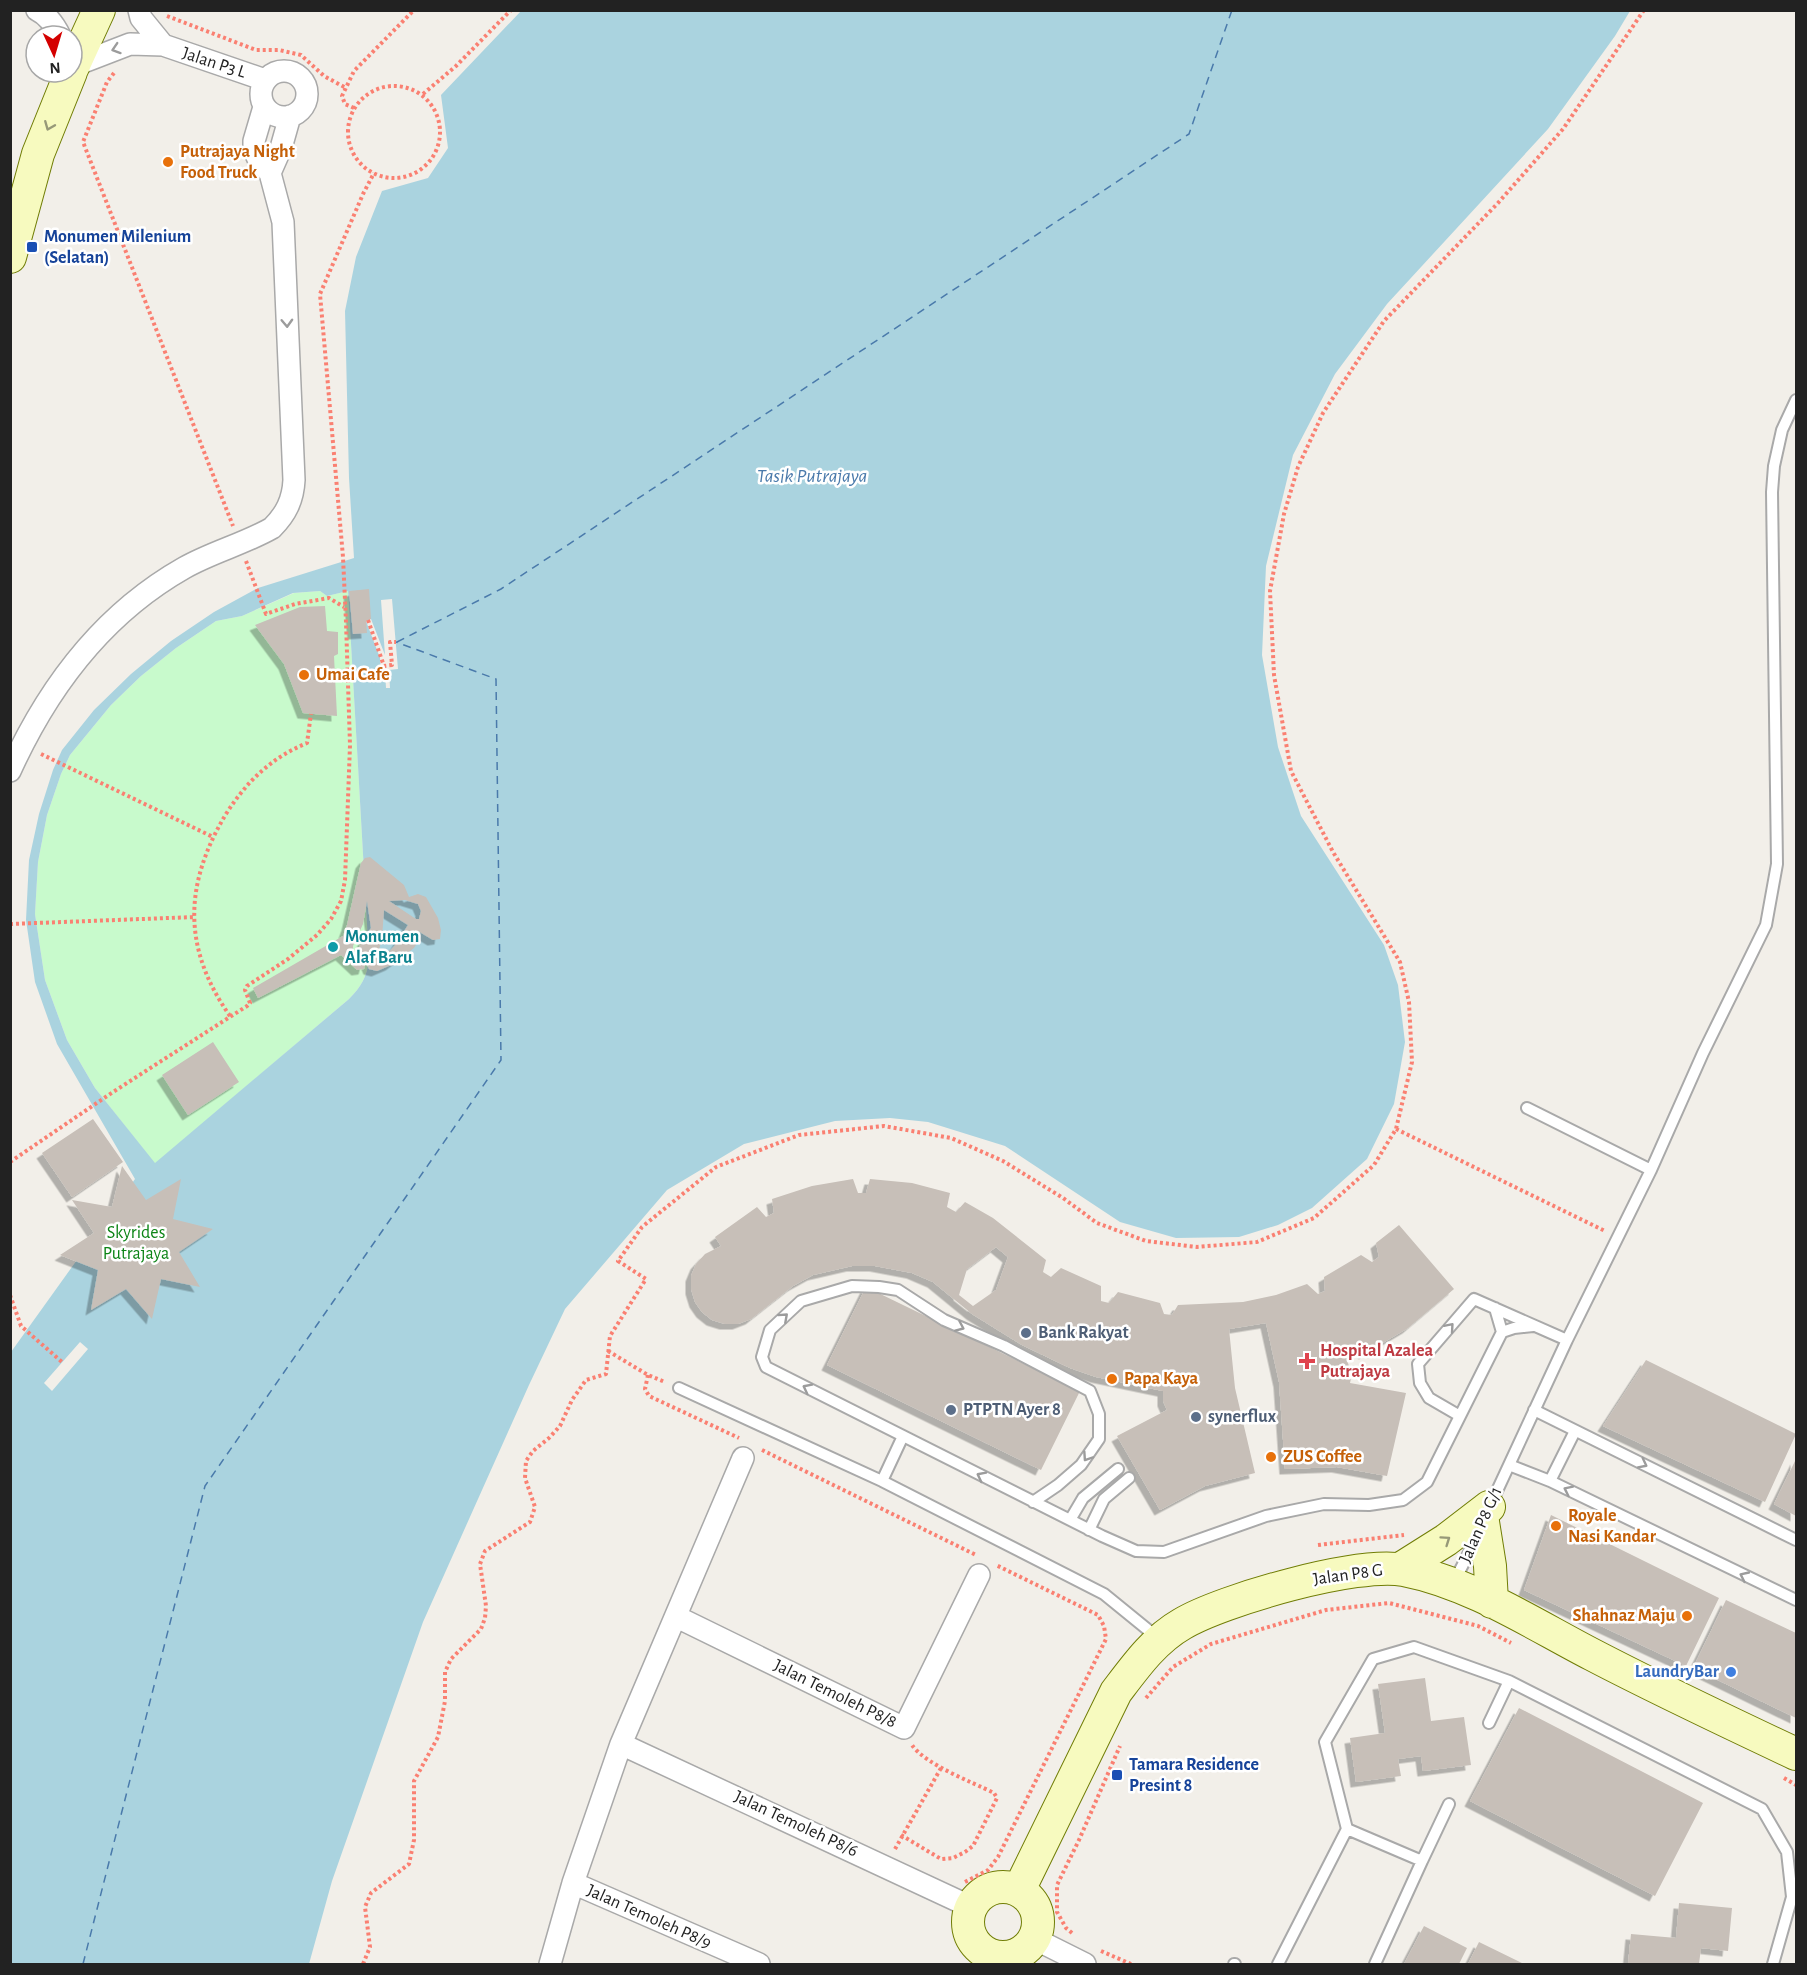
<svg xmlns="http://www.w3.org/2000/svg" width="1807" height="1975" font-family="'Alegreya Sans',sans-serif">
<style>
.park{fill:#c8facc}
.water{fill:#aad3df;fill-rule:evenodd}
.pier{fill:#f2efe9}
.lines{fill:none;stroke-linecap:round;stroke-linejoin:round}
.ferry{stroke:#4a7aab;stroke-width:1.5;stroke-dasharray:8 6;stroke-linecap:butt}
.building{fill:#c7bfb8;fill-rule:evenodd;filter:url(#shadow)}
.lane-casing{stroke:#a9a9a9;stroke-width:14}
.street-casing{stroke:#a9a9a9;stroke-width:24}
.secondary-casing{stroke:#707d05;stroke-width:34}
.path{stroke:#fa8072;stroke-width:4;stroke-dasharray:3 3;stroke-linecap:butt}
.lane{stroke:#fff;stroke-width:10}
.street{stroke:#fff;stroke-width:21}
.secondary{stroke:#f7fabf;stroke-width:32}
.oneway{stroke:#9c9c9c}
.oneway2{stroke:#979978}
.food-dot{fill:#e8710a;stroke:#fff;stroke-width:2}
.transit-dot{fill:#1a4fb4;stroke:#fff;stroke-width:2}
.culture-dot{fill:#0f9aa8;stroke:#fff;stroke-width:2}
.service-dot{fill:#5c6f8a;stroke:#fff;stroke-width:2}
.health-dot{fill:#e0444e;stroke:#fff;stroke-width:2}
.shop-dot{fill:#3f7fe0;stroke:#fff;stroke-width:2}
.labels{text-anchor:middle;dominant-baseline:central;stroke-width:5;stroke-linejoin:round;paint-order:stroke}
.street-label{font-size:18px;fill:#222;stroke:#fff}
.food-label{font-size:18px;font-weight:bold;fill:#c56008;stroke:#fff;text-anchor:start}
.transit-label{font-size:18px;font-weight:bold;fill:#164399;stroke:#fff;text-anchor:start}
.culture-label{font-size:18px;font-weight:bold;fill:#0d838f;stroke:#fff;text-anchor:start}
.park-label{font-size:18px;fill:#0c8416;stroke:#fff}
.service-label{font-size:18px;font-weight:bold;fill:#4e5e75;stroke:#fff;text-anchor:start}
.health-label{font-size:18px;font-weight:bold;fill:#be3a42;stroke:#fff;text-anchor:start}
.shop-label{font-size:18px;font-weight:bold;fill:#366cbe;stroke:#fff;text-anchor:end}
.water-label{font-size:20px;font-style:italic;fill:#4a7aab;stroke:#fff}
</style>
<defs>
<filter id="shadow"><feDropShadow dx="-5.5" dy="5.5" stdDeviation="0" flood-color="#0004"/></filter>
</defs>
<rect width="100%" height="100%" fill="#f2efe9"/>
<path class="park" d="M320,591L327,596L348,591L369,959C367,977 361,987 349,999L155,1164L95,1088L67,1040L45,980L35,914L38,862L47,815L61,774L70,755L111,705L141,676L176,648L216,621L242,616L294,593Z"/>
<path class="water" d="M521,11H1630L1615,36L1548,129L1387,304L1335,374L1293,455L1266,566L1262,655L1278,747L1301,816L1384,945L1398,985L1405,1042L1394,1104L1367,1159L1312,1208L1278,1225L1239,1237L1176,1238L1120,1222L1005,1146L928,1122L890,1118L835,1121L744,1144L667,1190L565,1309L529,1385L423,1622L332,1881L309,1964H11V1352L135,1179L57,1044L35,982L26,920L29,860L39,814L53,770L62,750L94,710L131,674L171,641L214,612L258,588L354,558L349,478L345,311L356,257L382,191L428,178L448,148L441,95ZM320,591L327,596L348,591L369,959C367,977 361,987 349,999L155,1163L95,1088L67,1040L45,980L35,914L38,862L47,815L61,774L70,755L111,705L141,676L176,648L216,621L242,616L293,593Z"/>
<path class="pier" d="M392,599L398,669L389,670L390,688H386L385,671H381L380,658L366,621L371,619L385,655L381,600Z
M80,1342L88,1349L52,1391L44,1383Z"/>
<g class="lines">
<path class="ferry" d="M397,642L501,589L1189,134L1232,10
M83,1964L205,1486L501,1060L496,679L396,642"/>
</g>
<path class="building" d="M369,589L371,619L366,621L367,633L353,634L349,591Z
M325,606L327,631L338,632V654L334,656L337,716L303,713L284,664L255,625L300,607Z
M370,857L404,885L409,897L418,894L426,897L438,918L441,930L440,939L433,940L418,931L419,940L414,948L391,965L377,971L369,969L366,962L364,969L357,970L341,955L258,998L253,988L343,936L347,925L361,863L365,858ZM405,900L418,904L421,911L419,919H416L389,901ZM367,901L371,928L357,950L353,952V946L363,924ZM384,910L408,925L396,944L386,955L381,957L379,950L382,938Z
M213,1042L239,1082L188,1115L162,1075Z
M93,1119L123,1162L72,1197L42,1153Z
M122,1166L146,1200L181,1179L173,1219L213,1229L179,1252L200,1287L161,1279L152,1319L126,1289L91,1310L98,1270L60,1255L94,1233L72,1200L112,1207Z
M853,1179L858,1193H866L870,1179L912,1183L950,1193L947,1207L956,1212L965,1202L993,1218L1046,1260L1043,1272L1051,1277L1061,1268L1101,1286V1301L1109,1303L1118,1292L1160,1303L1164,1314L1172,1315L1178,1305L1243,1302L1276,1295L1307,1284L1318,1294L1325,1291L1324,1277L1361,1255L1372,1262L1379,1257L1376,1243L1399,1225L1454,1289L1408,1328L1364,1354L1362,1349L1346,1358L1352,1374L1350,1383L1406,1393L1387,1476L1337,1467L1285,1469L1279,1382L1266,1323L1229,1329L1235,1388L1255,1473L1205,1486L1160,1510L1117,1436L1167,1410L1163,1401V1391L1096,1377L1070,1368L1022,1345L972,1314L933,1282L912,1273L875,1266H852L813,1275L793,1286L751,1319L738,1324H725L712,1320L702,1312L695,1302L691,1289V1276L696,1264L705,1254L721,1246L715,1237L757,1207L766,1217L774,1213L772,1199L812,1186ZM996,1247L1008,1257L996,1290L973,1306L959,1295L967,1269Z
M866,1287L1080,1391L1041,1470L827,1365Z
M1646,1360L1796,1434L1765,1502L1603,1426Z
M1796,1459V1516L1774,1504Z
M1551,1515L1719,1598L1686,1666L1524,1590Z
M1726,1600L1796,1633V1718L1693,1668Z
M1425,1678L1431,1721L1464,1717L1471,1765L1423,1771L1421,1756L1398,1759L1401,1776L1356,1782L1350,1738L1385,1733L1378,1684Z
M1519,1708L1703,1803L1655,1896L1470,1801Z
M1679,1903L1732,1908L1728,1951L1701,1948L1699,1964H1628L1631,1934L1676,1938Z
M1424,1926L1467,1948L1459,1964H1404Z
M1479,1942L1524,1964H1468Z"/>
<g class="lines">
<g class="lane-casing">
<path id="lane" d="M1527,1108L1651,1170
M1502,1332L1514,1328L1533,1326
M679,1388L882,1481L1104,1594L1158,1638
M1534,1410L1796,1540
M1460,1416L1429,1398L1420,1383L1418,1364L1474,1299L1567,1340
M1509,1465L1550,1481L1796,1600
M882,1481L903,1436
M1550,1481L1575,1431
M1033,1502L1058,1485L1081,1465L1099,1439V1414L1090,1391L1004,1346L944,1320L898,1290L879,1287L852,1286L801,1301L770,1330L762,1357L766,1367L1102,1536L1136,1551L1164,1552L1266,1516L1324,1504L1369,1505L1403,1500L1427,1482L1502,1332L1495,1308
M1490,1506L1567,1340L1651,1170L1703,1053L1766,925L1777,864L1772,492L1774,466L1782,430L1796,400
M1070,1520L1083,1498L1118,1469
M1089,1530L1104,1499L1129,1478
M1454,1582L1477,1537
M1489,1723L1509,1681
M1347,1829L1422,1861L1375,1964
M1422,1861L1449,1804
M1234,1964H1235
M1278,1964L1347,1829L1325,1742L1373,1659L1414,1647L1509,1681L1762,1809L1787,1852L1792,1897L1773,1964"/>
</g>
<g class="street-casing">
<path id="street" d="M37,10C48,15 55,26 60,36
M139,10L141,18L163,45
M72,64L73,66L130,44L163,45L265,80
M261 94a23 23 0 1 1 46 0a23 23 0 1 1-46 0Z
M270,173L281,148L290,116
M10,771C48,687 103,614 184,568C212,552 244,544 272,528C286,514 293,500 294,480L283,222L270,173L259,161L254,150V141L264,107
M677,1617L904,1728L979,1575
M621,1744L971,1907
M573,1883L759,1964
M1035,1939L1085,1964
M550,1964L573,1883L621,1744L743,1458"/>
</g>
<g class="secondary-casing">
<path id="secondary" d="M72,69L99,10
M10,257L38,154L71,72
M1483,1522L1490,1566L1492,1602
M1400,1569L1446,1540L1489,1507
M968 1922a35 35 0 1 1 70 0a35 35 0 1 1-70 0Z
M1019,1890L1116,1692C1135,1667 1154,1640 1182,1624C1222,1600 1358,1561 1404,1570C1471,1583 1533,1624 1593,1655C1660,1690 1728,1722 1796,1754"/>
</g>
<path class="path" d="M167,16L256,50H279L301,55L324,76L346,88
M114,73L107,82L83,142L233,526
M348 132a46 46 0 1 1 92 0a46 46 0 1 1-92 0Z
M423,94L456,66L511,10
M354,108L345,104L342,96L354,71L414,10
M246,561L266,614L295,604L329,598L344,607
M368,620L384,666L392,665L390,642H396
M41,754L213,837
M10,924L195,917
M230,1016C182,948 184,884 226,814C247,781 271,758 307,743L311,714
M1396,1129L1605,1231
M10,1162L113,1092L247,1006L250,1003L245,990L247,986L288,959L317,935L331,919L341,901L345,880L350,745L346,622L343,557L320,294L363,194L374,173
M10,1295L21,1326L62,1362
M608,1351L648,1375L665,1382
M648,1375L645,1389L649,1396L739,1438
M762,1450L976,1555
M1318,1545L1404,1535
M1146,1698L1173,1667L1211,1644L1326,1610L1389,1603L1478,1626L1511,1643
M1784,1778L1796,1785
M901,1835L941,1859L953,1858L965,1852L973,1846L997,1798L994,1793C972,1782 926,1765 912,1745
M895,1849L941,1768
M965,1882L988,1870L998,1857L1106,1639L1104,1626L1098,1615L996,1565
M1072,1933L1066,1928L1057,1912V1885L1079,1840L1120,1746
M1101,1951L1131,1964
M363,1964L370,1947L365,1907L371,1893L409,1864L414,1840V1781L438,1737L445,1701V1672L451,1659L481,1629L485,1618L486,1606L480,1564L485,1551L530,1522L535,1507L525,1478L526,1461L533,1451L549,1438L560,1426L572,1400L586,1380L606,1374L610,1336L646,1279L618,1261L642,1227L716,1167L799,1135L884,1126L951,1138L1003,1161L1063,1198L1097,1223L1146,1241L1197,1247L1257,1242L1314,1218L1374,1165L1396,1129L1412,1062L1409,1002L1400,962L1333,852L1291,771L1274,675L1270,591L1284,514L1298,467L1323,413L1384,321L1498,203L1563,129L1644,10"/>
<use href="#lane" class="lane"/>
<use href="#street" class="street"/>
<use href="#secondary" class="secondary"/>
</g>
<defs><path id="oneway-chevron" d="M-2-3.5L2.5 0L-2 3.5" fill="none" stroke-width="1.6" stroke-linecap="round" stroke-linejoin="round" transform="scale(1.5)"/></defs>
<g class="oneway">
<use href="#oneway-chevron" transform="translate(116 49) rotate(162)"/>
<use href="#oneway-chevron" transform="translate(287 323) rotate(88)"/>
<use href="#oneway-chevron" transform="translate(784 1317) rotate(-42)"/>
<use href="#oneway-chevron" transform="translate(960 1327) rotate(24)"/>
<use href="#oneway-chevron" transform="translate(1450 1327) rotate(-49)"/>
<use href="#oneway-chevron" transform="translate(807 1388) rotate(-153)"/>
<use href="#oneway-chevron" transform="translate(1087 1457) rotate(124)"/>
<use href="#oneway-chevron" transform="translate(1643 1464) rotate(27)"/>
<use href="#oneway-chevron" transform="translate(981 1476) rotate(-153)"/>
<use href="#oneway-chevron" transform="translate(1568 1490) rotate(-154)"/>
<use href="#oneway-chevron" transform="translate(1744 1576) rotate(-155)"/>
</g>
<g class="oneway2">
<use href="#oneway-chevron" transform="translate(49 126) rotate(112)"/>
<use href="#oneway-chevron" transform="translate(1446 1540) rotate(-35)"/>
</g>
<g class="food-dot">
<circle cx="168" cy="162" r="6"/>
<circle cx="304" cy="675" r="6"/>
<circle cx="1112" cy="1379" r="6"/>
<circle cx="1271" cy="1457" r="6"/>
<circle cx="1556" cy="1526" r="6"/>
<circle cx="1687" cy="1616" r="6"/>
</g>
<g class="transit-dot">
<rect x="26" y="241" width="12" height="12" rx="3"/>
<rect x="1111" y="1769" width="12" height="12" rx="3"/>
</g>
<circle class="culture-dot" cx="333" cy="947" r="6"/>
<g class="service-dot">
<circle cx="1026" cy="1333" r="6"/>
<circle cx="951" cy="1410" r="6"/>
<circle cx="1196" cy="1417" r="6"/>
</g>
<path class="health-dot" d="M1304 1352h6v6h6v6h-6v6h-6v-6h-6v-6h6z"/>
<circle class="shop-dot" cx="1731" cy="1672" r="6"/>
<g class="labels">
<g class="street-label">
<text transform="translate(214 63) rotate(18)">Jalan P3 L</text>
<text transform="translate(1481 1525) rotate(-66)">Jalan P8 G/1</text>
<text transform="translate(1348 1575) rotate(-8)">Jalan P8 G</text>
<text transform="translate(835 1694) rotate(26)">Jalan Temoleh P8/8</text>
<text transform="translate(796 1824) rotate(25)">Jalan Temoleh P8/6</text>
<text transform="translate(649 1917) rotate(24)">Jalan Temoleh P8/9</text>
</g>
<g class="food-label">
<text x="180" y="152">Putrajaya Night<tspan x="180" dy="21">Food Truck</tspan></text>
<text x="316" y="675">Umai Cafe</text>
<text x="1124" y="1379">Papa Kaya</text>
<text x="1283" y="1457">ZUS Coffee</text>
<text x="1568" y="1516">Royale<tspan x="1568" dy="21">Nasi Kandar</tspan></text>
<text x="1675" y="1616" text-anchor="end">Shahnaz Maju</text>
</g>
<g class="transit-label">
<text x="44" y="237">Monumen Milenium<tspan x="44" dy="21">(Selatan)</tspan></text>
<text x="1129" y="1765">Tamara Residence<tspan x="1129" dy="21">Presint 8</tspan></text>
</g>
<g class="culture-label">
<text x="345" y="937">Monumen<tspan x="345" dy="21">Alaf Baru</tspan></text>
</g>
<g class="park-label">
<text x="136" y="1233">Skyrides<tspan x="136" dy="21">Putrajaya</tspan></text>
</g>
<g class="service-label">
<text x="1038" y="1333">Bank Rakyat</text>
<text x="963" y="1410">PTPTN Ayer 8</text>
<text x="1208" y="1417">synerflux</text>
</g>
<g class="health-label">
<text x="1320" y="1351">Hospital Azalea<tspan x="1320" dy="21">Putrajaya</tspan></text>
</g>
<g class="shop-label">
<text x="1719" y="1672">LaundryBar</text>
</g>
<g class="water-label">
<text x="812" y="476">Tasik Putrajaya</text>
</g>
</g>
<rect width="1807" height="1975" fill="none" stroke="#222222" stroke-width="24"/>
<g transform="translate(54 54) rotate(176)"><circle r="28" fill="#ffffff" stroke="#a7a7a7" stroke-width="1.5"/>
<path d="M0-4.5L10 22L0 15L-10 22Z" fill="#d40000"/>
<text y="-9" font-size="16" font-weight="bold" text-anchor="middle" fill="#222222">N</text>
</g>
</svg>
